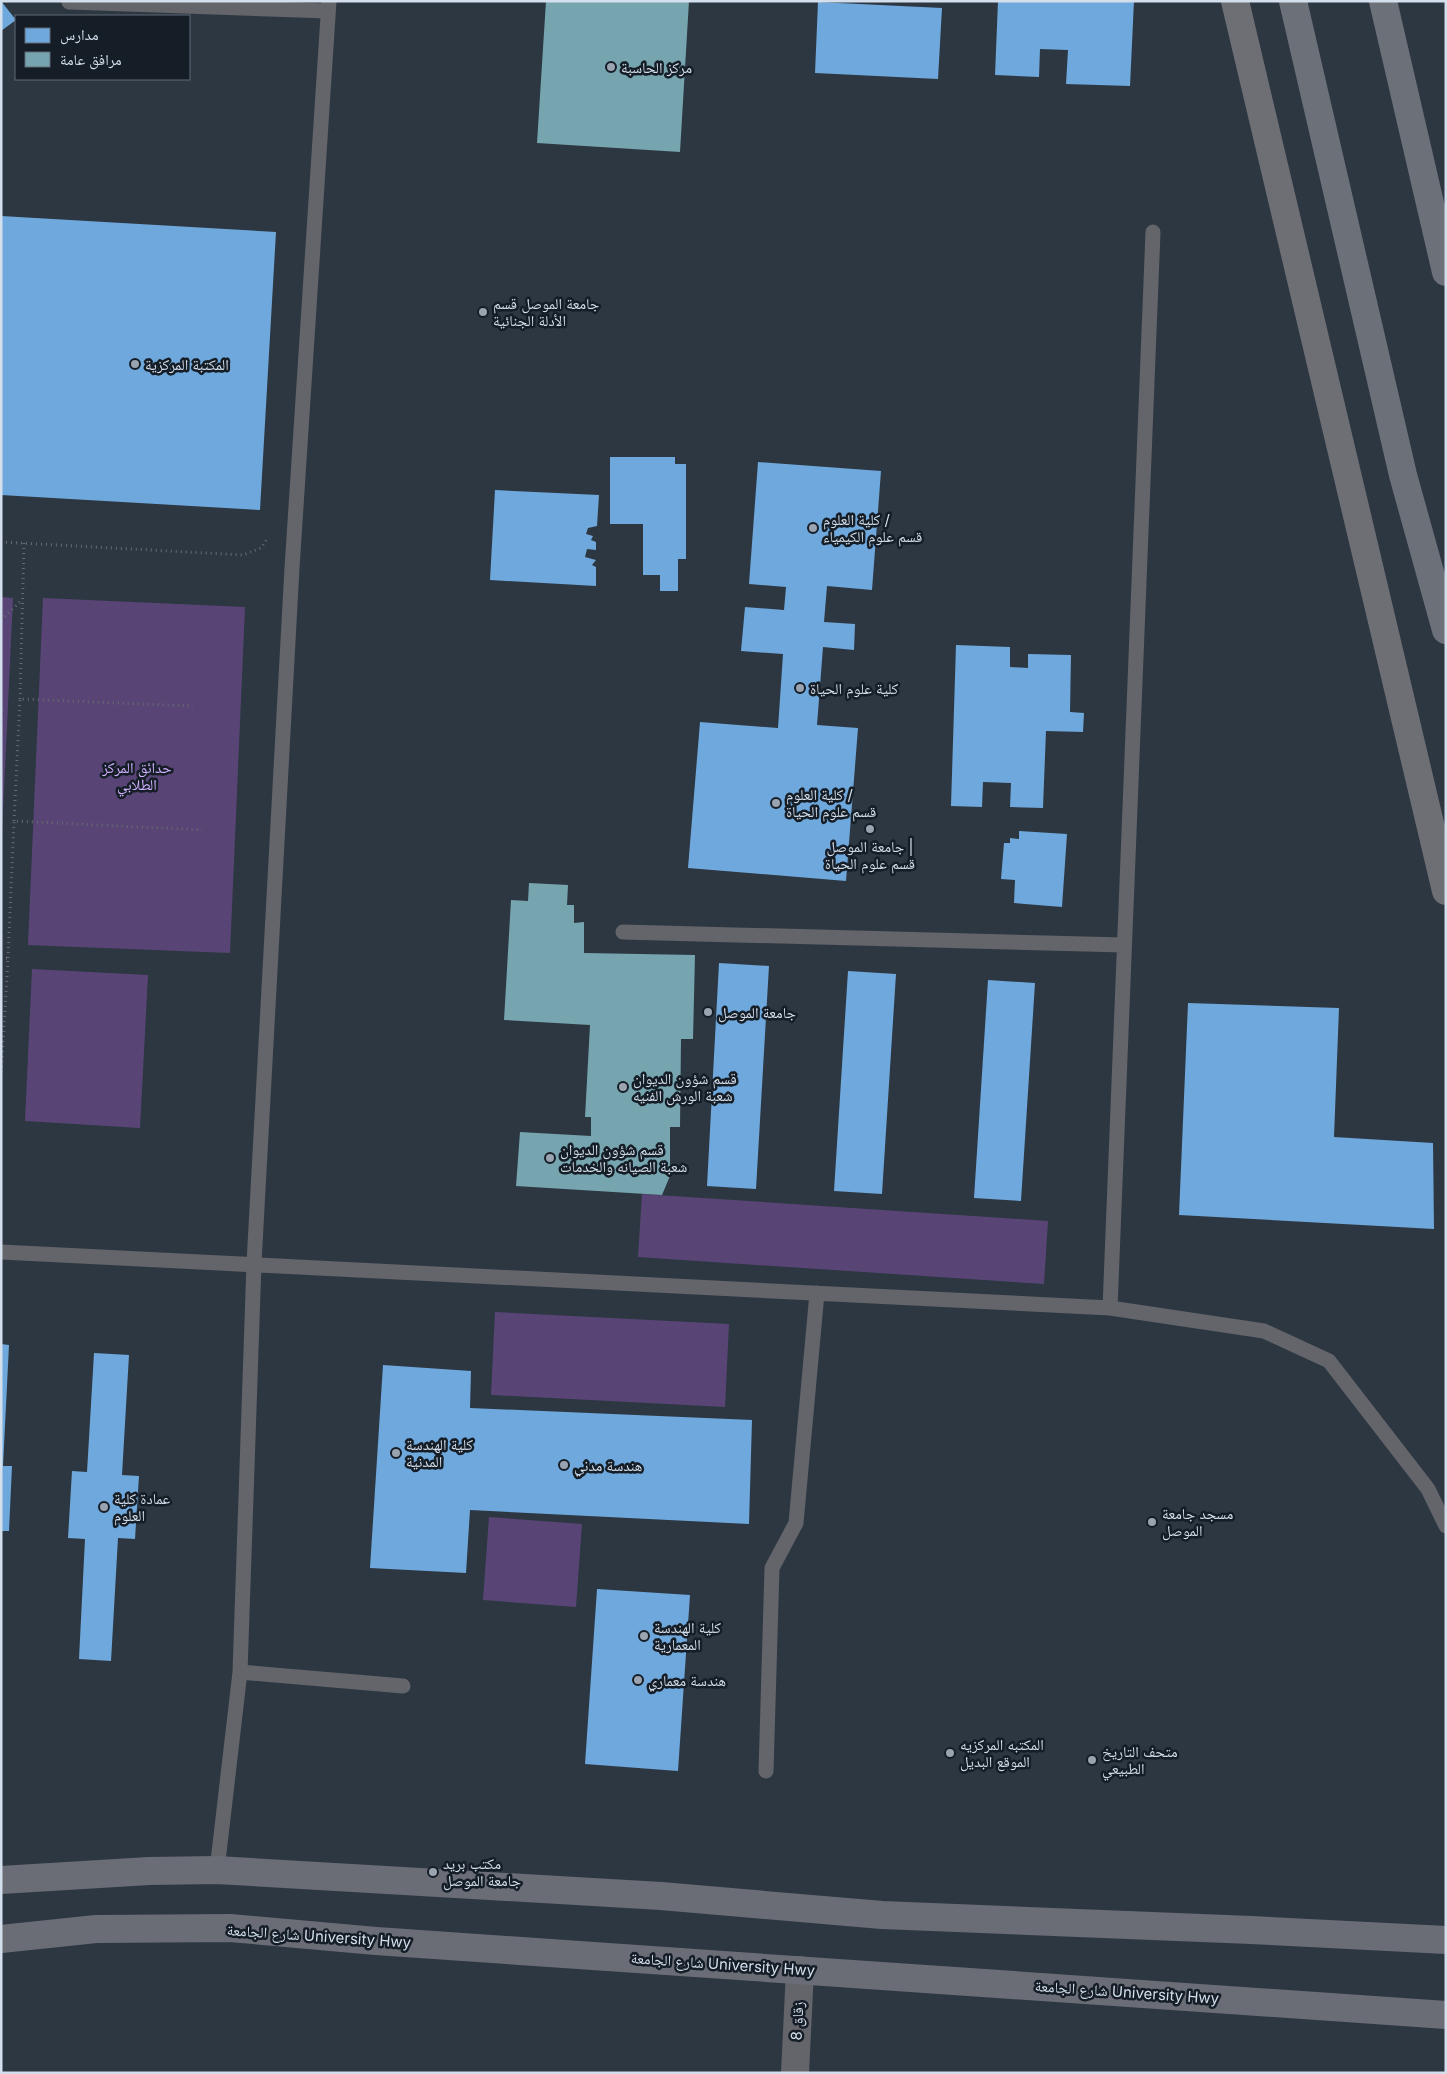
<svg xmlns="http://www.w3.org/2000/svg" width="1447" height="2074" font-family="Inter,'Noto Naskh Arabic',sans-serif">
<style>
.green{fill:#584576}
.schools{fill:#6fa8dc}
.public{fill:#76a5af}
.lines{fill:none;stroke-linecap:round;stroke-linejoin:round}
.path{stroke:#666a70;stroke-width:3;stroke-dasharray:1 4;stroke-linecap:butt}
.service{stroke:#63656a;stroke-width:15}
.tertiary{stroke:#63656a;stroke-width:28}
.secondary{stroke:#6d6f75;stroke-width:28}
.primary{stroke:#6a6d75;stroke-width:28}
.trunk{stroke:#6c7078;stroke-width:28}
.poi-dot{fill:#99a4b0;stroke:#151d27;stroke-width:2}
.labels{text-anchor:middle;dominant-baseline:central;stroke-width:5;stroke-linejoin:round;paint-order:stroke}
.poi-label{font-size:15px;fill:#d3dfec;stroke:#151d27;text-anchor:start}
.park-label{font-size:15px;fill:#d2b1fe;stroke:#151d27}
.street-label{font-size:15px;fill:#d3dfec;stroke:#151d27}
</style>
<rect width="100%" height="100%" fill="#2d3742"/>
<path class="green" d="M1,597L13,598L1,854Z
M43,598L245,607L230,953L28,945Z
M32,969L148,975L140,1128L25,1121Z
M642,1194L1048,1221L1044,1284L638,1257Z
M495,1312L729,1324L725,1407L491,1395Z
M489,1517L582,1524L576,1607L483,1600Z"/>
<path class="schools" d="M1,1L16,20L1,31Z
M998,1H1134L1130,86L1066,84L1068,50L1040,49L1039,77L995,75Z
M818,2L942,8L938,79L815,73Z
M1,216L276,232L260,510L1,495Z
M610,457H675V464H686V559H678V591H660V575H643V524H610Z
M758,462L881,471L872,590L827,586L824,622L855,624L854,650L823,647L817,725L858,728L846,881L688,868L700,722L778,728L783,654L741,651L745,607L784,610L786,587L749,584Z
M495,490L599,495L597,526L588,528L586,534L593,536L591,540L596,542V550L587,549L585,557L596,560L592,565L596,567V586L490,580Z
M956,645L1010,647V667L1028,668V654L1071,655L1070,712L1084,713L1083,732L1046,731L1043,808L1010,807L1011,783L983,782L982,807L951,806Z
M1019,831L1067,834L1062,907L1014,903L1015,880L1001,879L1004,843H1010V838L1019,839Z
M719,963L769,966L756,1189L707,1186Z
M848,971L896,974L882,1194L834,1191Z
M988,980L1035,983L1021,1201L974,1198Z
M1188,1003L1339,1008L1334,1137L1433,1143L1434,1229L1179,1215Z
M1,1344L9,1345L3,1466H12L9,1531H1Z
M94,1353L129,1355L122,1475L139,1476L135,1539L118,1538L111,1661L79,1659L85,1539L68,1538L72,1471L87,1472Z
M383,1365L471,1371L470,1408L752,1420L749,1524L470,1510L466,1573L370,1568Z
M597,1589L690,1595L678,1771L585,1764Z"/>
<path class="public" d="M546,1H689L680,152L537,143Z
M529,883L568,885L567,905H574V923L584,922V953L695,955L693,1039H681L680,1127H670V1176L662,1195L516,1186L520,1132L591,1136V1117H585L590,1025L504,1020L511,900L528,901Z"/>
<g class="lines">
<path class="path" d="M1,542L243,555L261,548L267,539
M1,620L22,600
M20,699L24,543
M14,821L20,699L193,706
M1,958H8L1,1077
M8,958L14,821L202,830"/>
<path class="service" d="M69,2L328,11
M623,932L1124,945
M1,1252L1110,1308L1264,1331L1329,1361L1428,1489L1446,1526
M1110,1308L1153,232
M240,1672L403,1686
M766,1771L772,1568L796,1523L817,1293
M217,1870L240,1672L254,1263L292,568L329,1"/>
<path class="tertiary" d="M795,2073L800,1970"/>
<path class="secondary" d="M1235,1L1446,891"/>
<path class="primary" d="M1,1880L149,1871L217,1870L661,1896L882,1915L1251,1930L1446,1940
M1,1939L96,1929L230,1928L376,1941L1446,2015"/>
<path class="trunk" d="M1293,1L1403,475L1446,630
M1383,1L1446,272"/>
</g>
<g class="poi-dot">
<circle cx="611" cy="67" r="5"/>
<circle cx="483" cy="312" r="5"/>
<circle cx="135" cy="364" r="5"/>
<circle cx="813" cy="528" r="5"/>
<circle cx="800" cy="688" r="5"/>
<circle cx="776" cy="803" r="5"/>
<circle cx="870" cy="829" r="5"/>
<circle cx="708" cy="1012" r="5"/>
<circle cx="623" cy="1087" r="5"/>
<circle cx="550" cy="1158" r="5"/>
<circle cx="396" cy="1453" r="5"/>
<circle cx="564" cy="1465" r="5"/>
<circle cx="104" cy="1507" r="5"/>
<circle cx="1152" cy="1522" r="5"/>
<circle cx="644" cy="1636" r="5"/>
<circle cx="638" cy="1680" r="5"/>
<circle cx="950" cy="1753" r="5"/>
<circle cx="1092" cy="1760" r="5"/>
<circle cx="433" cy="1872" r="5"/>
</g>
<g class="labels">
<g class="poi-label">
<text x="621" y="67">مركز الحاسبة</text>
<text x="493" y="303">جامعة الموصل قسم<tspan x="493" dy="17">الأدلة الجنائية</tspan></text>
<text x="145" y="364">المكتبة المركزية</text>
<text x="823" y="519">كلية العلوم /<tspan x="823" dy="17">قسم علوم الكيمياء</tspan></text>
<text x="810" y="688">كلية علوم الحياة</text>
<text x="786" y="794">كلية العلوم /<tspan x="786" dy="17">قسم علوم الحياة</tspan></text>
<text x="870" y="846" text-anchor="middle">جامعة الموصل |<tspan x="870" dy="17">قسم علوم الحياة</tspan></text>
<text x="718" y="1012">جامعة الموصل</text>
<text x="633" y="1078">قسم شؤون الديوان<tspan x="633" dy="17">شعبة الورش الفنيه</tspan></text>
<text x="560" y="1149">قسم شؤون الديوان<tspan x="560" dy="17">شعبة الصيانه والخدمات</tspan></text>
<text x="406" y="1444">كلية الهندسة<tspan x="406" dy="17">المدنية</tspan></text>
<text x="574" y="1465">هندسة مدني</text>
<text x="114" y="1498">عمادة كلية<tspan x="114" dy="17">العلوم</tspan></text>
<text x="1162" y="1513">مسجد جامعة<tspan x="1162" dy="17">الموصل</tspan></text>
<text x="654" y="1627">كلية الهندسة<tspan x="654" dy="17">المعمارية</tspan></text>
<text x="648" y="1680">هندسة معماري</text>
<text x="960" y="1744">المكتبه المركزيه<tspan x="960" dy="17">الموقع البديل</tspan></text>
<text x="1102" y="1751">متحف التاريخ<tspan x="1102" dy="17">الطبيعي</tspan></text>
<text x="443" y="1863">مكتب بريد<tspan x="443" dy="17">جامعة الموصل</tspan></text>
</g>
<g class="park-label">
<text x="137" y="767">حدائق المركز<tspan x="137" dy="17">الطلابي</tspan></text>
</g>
<g class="street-label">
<text transform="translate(319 1936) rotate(4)">شارع الجامعة University Hwy</text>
<text transform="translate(723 1964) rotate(4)">شارع الجامعة University Hwy</text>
<text transform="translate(1127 1992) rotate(4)">شارع الجامعة University Hwy</text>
<text transform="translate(797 2021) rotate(-87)">زقاق 8</text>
</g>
</g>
<rect width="1447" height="2074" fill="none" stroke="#d3dfec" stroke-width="5"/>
<rect x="15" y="15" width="175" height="65" fill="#151d27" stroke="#616b76"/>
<rect x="25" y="28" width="25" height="15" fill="#6fa8dc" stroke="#616b76"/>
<text x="60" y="40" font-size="15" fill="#d3dfec">مدارس</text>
<rect x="25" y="52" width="25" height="15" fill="#76a5af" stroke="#616b76"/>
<text x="60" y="65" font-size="15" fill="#d3dfec">مرافق عامة</text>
</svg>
